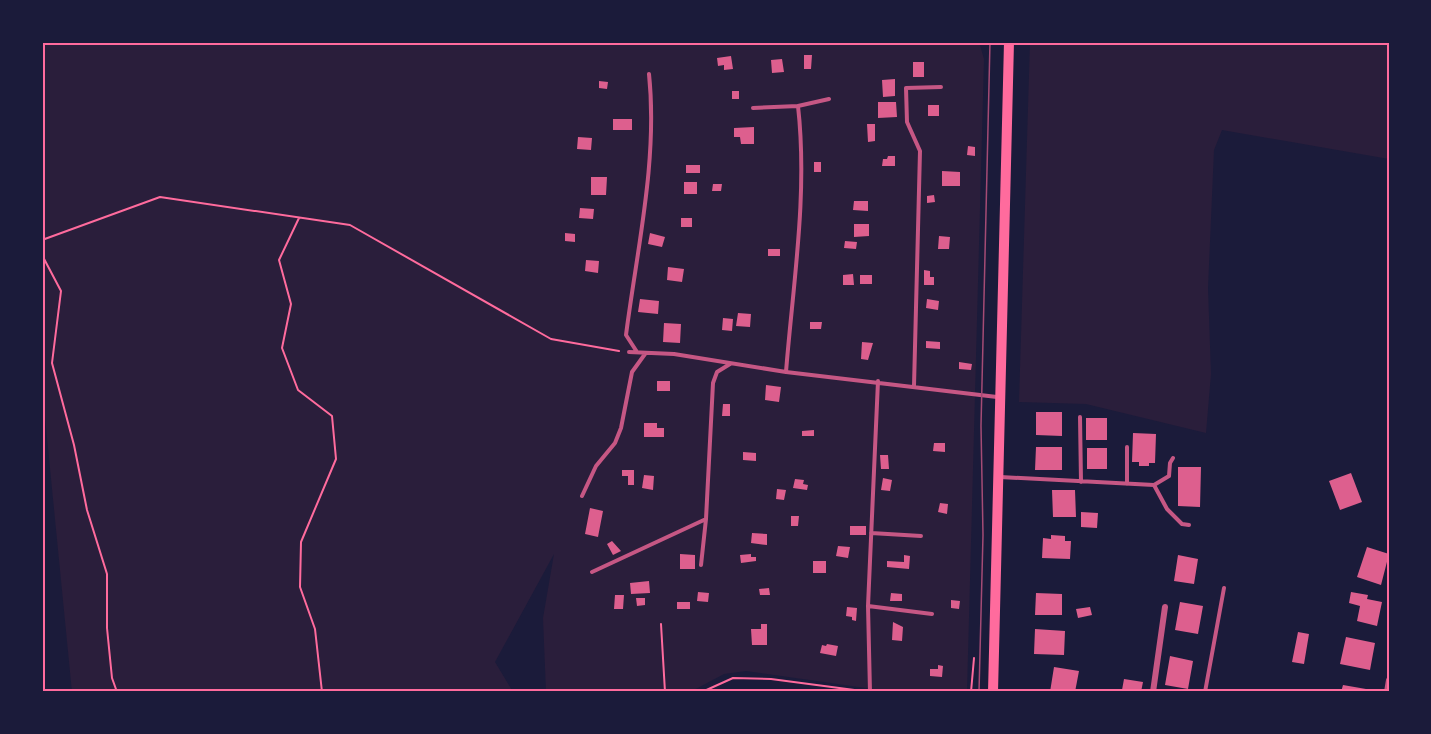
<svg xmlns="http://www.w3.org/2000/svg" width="1431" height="734" font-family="Bitter,serif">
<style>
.green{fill:#2a1e3b}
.building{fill:#dd5f8e}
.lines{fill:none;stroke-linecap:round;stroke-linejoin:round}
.path{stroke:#ff6b9d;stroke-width:2}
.service{stroke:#c65784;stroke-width:4}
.minor{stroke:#c65784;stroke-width:6}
.secondary{stroke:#ff6b9d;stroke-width:10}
.tram{stroke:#a44b75;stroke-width:1.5}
.neatline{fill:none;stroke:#ff6b9d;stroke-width:2}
</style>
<rect width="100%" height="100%" fill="#1b1b3a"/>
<path class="green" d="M979,42L984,59L967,692L880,690L746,671L724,674L690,692H546L543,618L554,554L495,662L513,692H72L42,387L43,42Z
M1030,42H1389V159L1222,130L1214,150L1208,288L1211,374L1206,433L1086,404L1019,402Z"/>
<path class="building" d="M804,55H812L811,69H804Z
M731,56L733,69L724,70V65L718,66L717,58Z
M782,59L784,72L772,73L771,60Z
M913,62H924V77H913Z
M895,79V96L883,97L882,80Z
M599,81L608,82L607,89L599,88Z
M732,91H739V99H732Z
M878,102H896L897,117L878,118Z
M928,105H939V116H928Z
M613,119H632V130H613Z
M867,124H875V141L868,142Z
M754,127V144H741L740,137H734V128Z
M578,137L592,138L591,150L577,149Z
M968,146L975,147V156L967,155Z
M888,156H895V166H882L883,159H887Z
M814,162H821V172H814Z
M686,165H700V173H686Z
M942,171L960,172V186H942Z
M591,177H607L606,195H591Z
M684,182H697V194H684Z
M713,184H722L721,191H712Z
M934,195L935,202L927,203V196Z
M854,201H868V211L853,210Z
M580,208L594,209L593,219L579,218Z
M681,218H692V227H681Z
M854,224H869V236L854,237Z
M565,233L575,234V242L565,241Z
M650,233L665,237L662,247L648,244Z
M939,236L950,237L949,249H938Z
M845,241L857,242L856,249L844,248Z
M768,249H780V256H768Z
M586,260L599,261L598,273L585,271Z
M668,267L684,269L682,282L667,280Z
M924,270L930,271V277H934V285H924Z
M853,274L854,285H843V275Z
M860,275H872V284H860Z
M640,299L659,301L658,314L638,312Z
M927,299L939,301L938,310L926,308Z
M738,313L751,314L750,327L736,326Z
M723,318L733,319L732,331L722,330Z
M810,322H822L821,329H810Z
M664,323L681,324L680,343L663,342Z
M926,341L940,342V349L926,348Z
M862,342L873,343L868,360L861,359Z
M959,362L972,364L971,370L959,369Z
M657,381H670V391H657Z
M766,385L781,387L779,402L765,400Z
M723,404H730V416H722Z
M1036,412H1062V436L1036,435Z
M1086,418H1107V440H1086Z
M644,423H657V428H664V437H644Z
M814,430V436H802V431Z
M1133,433L1156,434L1155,463H1149V466H1139V462H1132Z
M934,443H945V452L933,451Z
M1036,447H1062V470H1035Z
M1087,448H1107V469H1087Z
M743,452L756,453V461L743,460Z
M880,455H888L889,469H881Z
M1178,467H1201L1200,507L1178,506Z
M622,470H634V485H628V476H622Z
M1351,473L1362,502L1340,510L1329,481Z
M644,475L654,476L653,490L642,488Z
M883,478L892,480L890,491L881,490Z
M795,479L804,480L803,484L808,485L807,490L793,488Z
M777,489L786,490L784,500L776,499Z
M1052,490H1075L1076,517H1053Z
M940,503L948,504L947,514L938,512Z
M590,508L603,511L598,537L585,534Z
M1081,512L1098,513L1097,528L1081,527Z
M791,516H799L798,526H791Z
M850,526H866V535H850Z
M752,533L767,534V545L751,543Z
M1051,535L1065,536V541H1071L1070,559L1042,558L1043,538L1051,539Z
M612,541L621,551L613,555L607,544Z
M838,546L850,547L848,558L836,556Z
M1367,547L1389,554L1381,585L1357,577Z
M680,554L695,555V569H680Z
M751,554V557H756V561L741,563L740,555Z
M904,555L910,556L909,569L887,567V561L904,562Z
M1178,555L1198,559L1194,584L1174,581Z
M813,561H826V573H813Z
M649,581L650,593L631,594L630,583Z
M769,588L770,595H760L759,589Z
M698,592L709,593L708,602L697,601Z
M1351,592L1368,595L1367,599L1382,602L1377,626L1357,621L1360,606L1349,603Z
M891,593L902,594V601H890Z
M1036,593L1062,594V615H1035Z
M615,595H624L623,609H614Z
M636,598H645V605L637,606Z
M951,600L960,601L959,609L951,608Z
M677,602H690V609H677Z
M1180,602L1203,606L1198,634L1175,630Z
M847,607L857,608L856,621L852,620V617L846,616Z
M1090,607L1092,615L1078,618L1076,609Z
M893,622L903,627L902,641L892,640Z
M761,624H767V645H752L751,629H761Z
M1035,629L1065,631L1064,655L1034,654Z
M1298,632L1309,634L1304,664L1292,662Z
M1346,637L1375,643L1370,670L1340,664Z
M827,644L838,646L836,656L820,653L822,645L826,646Z
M1170,656L1193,661L1188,689L1165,685Z
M938,665L943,666L942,677L930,676V669H938Z
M1054,667L1079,671L1075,692H1050Z
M1124,679L1143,682L1141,692H1115V689L1122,690Z
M1343,685L1366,689L1365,692H1341Z"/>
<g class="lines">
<path class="path" d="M299,218L279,260L291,304L282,348L298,390L332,416L336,459L301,542L300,587L315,629L322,692
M42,240L160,197L350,225L551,339L619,351
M42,255L61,291L52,363L74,445L87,510L107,574V628L112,678L117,692
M661,624L665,692
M702,692L733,678L771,679L862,691
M971,692L974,658"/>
<path class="service" d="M798,106L829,99
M753,108L798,106C808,194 793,284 786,372
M629,352L674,354L786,372L997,397
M637,352L626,335C637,249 658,160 649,74
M914,386L920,151L907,122L906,88L941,87
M1080,417L1081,482
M1000,477L1154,485L1167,509L1182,524L1189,525
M1127,484V447
M1154,485L1169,476L1170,463L1173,458
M582,496L596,466L615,443L621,428L632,372L645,354
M871,533L921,536
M701,565L706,519L713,383L717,372L730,364
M592,572L706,519
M868,606L932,614
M870,692L868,606L878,381
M1205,692L1224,588"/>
<path class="minor" d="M1153,692L1165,607
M1387,692L1389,680"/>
<path class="secondary" d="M993,692L1009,42"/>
<path class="tram" d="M979,692L983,535L981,426L990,42"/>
</g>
<rect width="1431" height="734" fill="none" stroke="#1b1b3a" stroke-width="87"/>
<rect x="44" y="44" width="1344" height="646" class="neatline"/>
</svg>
